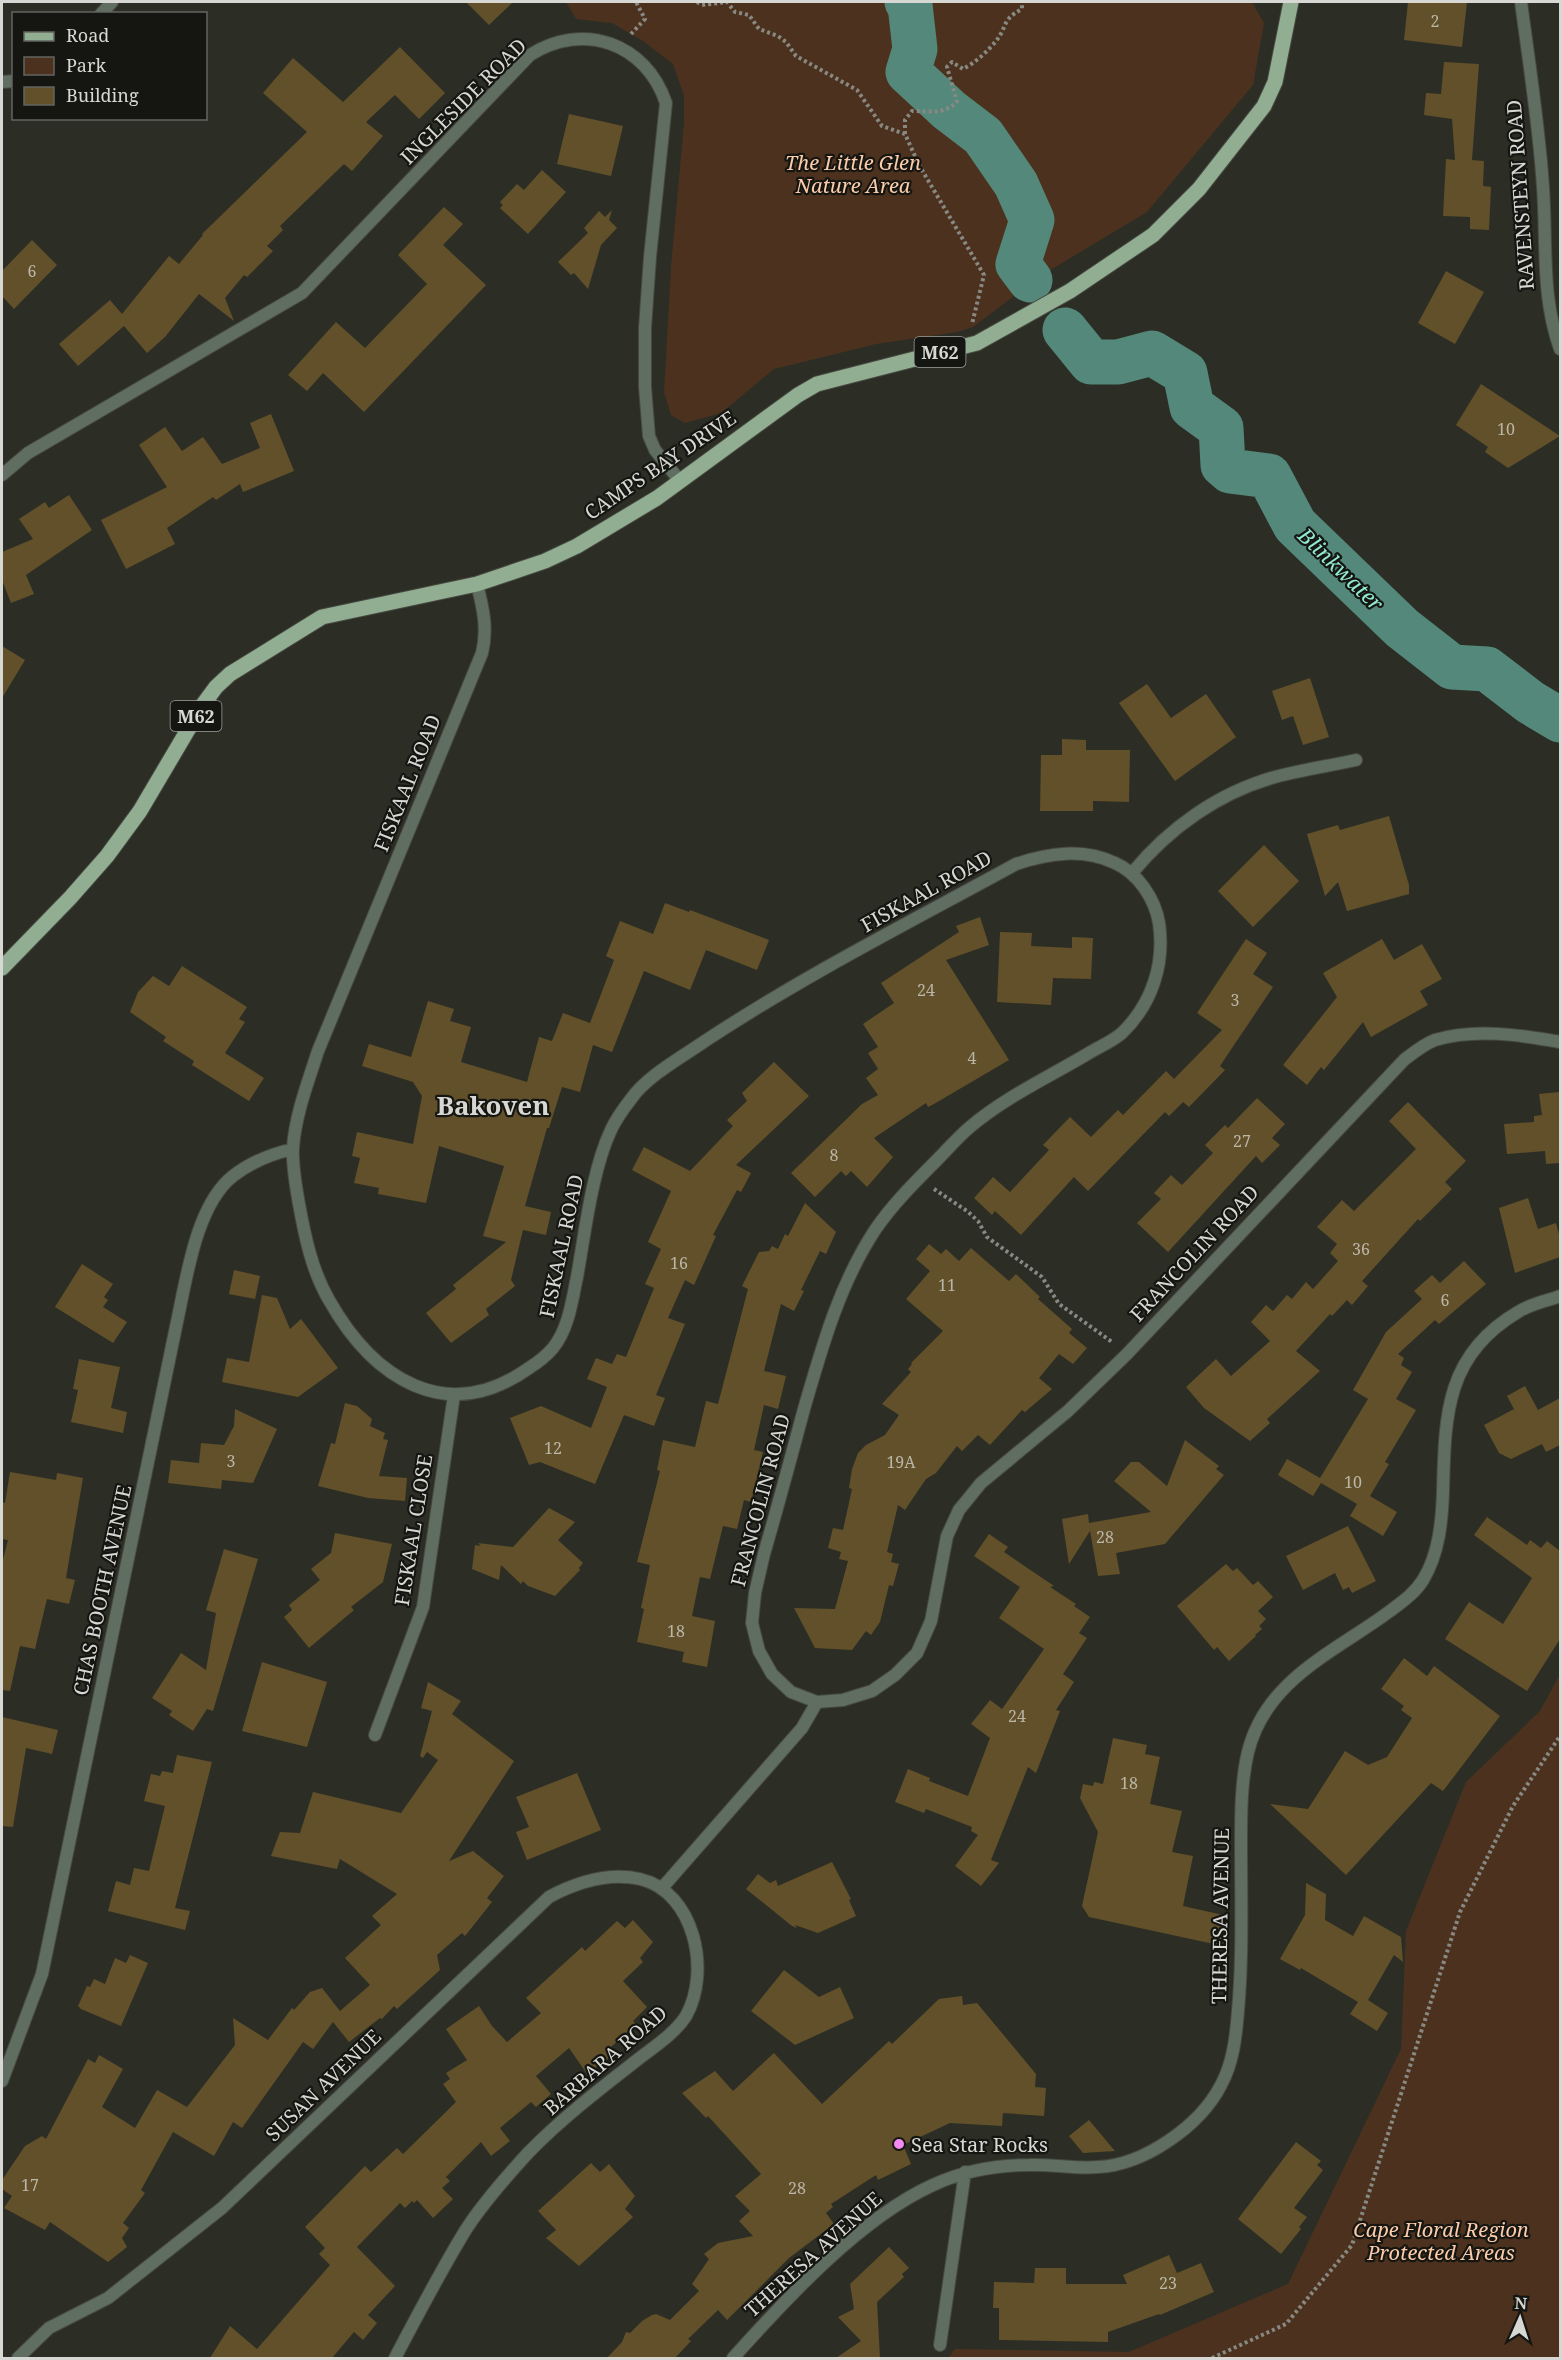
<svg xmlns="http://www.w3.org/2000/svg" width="1562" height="2360" font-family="'Noto Serif',serif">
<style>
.green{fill:#4c321e}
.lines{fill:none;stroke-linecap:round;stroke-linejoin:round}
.river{stroke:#53887a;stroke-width:45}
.building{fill:#615029}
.minor-casing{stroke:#474941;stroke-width:14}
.primary-casing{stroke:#474941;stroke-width:17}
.path{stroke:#888983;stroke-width:4;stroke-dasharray:3 3;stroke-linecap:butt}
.minor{stroke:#5f6e60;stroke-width:12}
.primary{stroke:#91ae92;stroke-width:15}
.poi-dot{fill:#f38af1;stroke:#151612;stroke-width:2}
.labels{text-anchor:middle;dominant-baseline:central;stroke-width:4.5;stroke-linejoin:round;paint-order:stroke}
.number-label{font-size:16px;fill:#bab6a8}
.shield{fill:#151612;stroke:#9d9e99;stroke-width:1.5}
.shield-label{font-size:18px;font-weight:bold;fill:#d7d8d3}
.street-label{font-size:20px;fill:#d7d8d3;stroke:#151612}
.park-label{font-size:20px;font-style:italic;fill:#fccba9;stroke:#151612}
.poi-label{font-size:20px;fill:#d7d8d3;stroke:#151612;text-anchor:start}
.water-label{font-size:21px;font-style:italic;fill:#93ead3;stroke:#151612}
.district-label{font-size:26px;font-weight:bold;fill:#d7d8d3;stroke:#151612}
</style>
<rect width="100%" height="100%" fill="#2c2e25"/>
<path class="green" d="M566,2H1252L1264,23L1253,85L1147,212L1042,275L973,327L957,332L876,344L774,369L721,413L685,423L671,415L664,392L671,267L684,123V96L673,64L643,41L612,23L576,19Z
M1560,1674V2358H948L955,2349L1129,2352L1288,2284L1401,2049L1406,1931L1466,1782L1540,1711Z"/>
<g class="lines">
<path class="river" d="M907,2L910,5L915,49L908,72L949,110L983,136L1016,184L1032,220L1018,264L1030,280
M1065,330L1091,362H1118L1152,353L1185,373L1192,407L1221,428L1223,465L1230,471L1269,476L1295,525L1402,628L1452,667L1487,669L1530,702L1560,720"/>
</g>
<path class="building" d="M466,2H513L489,25Z
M1408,2H1467L1462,47L1404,40Z
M400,47L445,93L419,119L395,95L366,122L383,136L352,171L344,164L280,226L283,230L267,246L273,251L247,277L244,275L225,298L234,321L199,294L165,337L147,353L124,326L78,366L59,344L110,300L122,314L169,256L179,264L203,235L202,234L307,132L263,93L293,58L343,102Z
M1444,62L1479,64L1472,160L1484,161L1483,186L1491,187L1489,230L1470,229V217L1443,216L1446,159L1455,160L1452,119L1424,115L1426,93L1441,94Z
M569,114L623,126L611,176L557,164Z
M542,170L566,192L528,234L500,208L503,205L500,202L517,184L524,190Z
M444,207L463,224L443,245L486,285L364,412L323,373L307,391L288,375L336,322L365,348L427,284L398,255Z
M612,210L609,220L617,228L601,245L588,289L574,273L571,275L558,262L588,233L584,228L599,211L605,217Z
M32,240L57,265L14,309L2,296V271Z
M1446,271L1484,292L1455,344L1418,323Z
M1481,384L1560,436L1508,468L1485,452L1488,447L1456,425Z
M271,414L294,471L243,492L240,484L216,500L213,497L167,528L175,544L126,569L101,520L167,487L139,445L165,427L182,451L203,437L222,464L260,448L250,423Z
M69,495L92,530L26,575L34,594L11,603L2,580V552L33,539L19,519L45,502L49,508Z
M2,646L25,660L2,698Z
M1310,678L1329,737L1303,745L1293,716L1282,720L1272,691Z
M1147,684L1171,718L1206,694L1236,737L1175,781L1119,703Z
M1062,739L1086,740V750H1130L1129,802L1093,801V811H1040L1041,755H1062Z
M1389,816L1409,885V894L1347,911L1338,882L1325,896L1307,834L1338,825L1340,830Z
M1264,845L1299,881L1253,927L1218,891Z
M665,903L689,912L690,910L769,940L757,970L706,950L690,990L644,971L612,1052L593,1045L580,1092L562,1087L549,1128H547L525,1206L551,1212L546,1235L523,1230L511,1280L515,1286L486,1309L489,1315L451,1343L426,1313L456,1289L453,1285L506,1242L483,1236L504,1166L439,1146L426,1203L378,1194L379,1188L354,1183L360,1158L352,1156L357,1132L413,1144L422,1096L413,1082L362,1066L369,1044L411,1057L428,1001L454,1009L450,1021L471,1027L461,1062L527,1082L539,1037L552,1041L563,1013L590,1023L614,960L606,956L620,921L653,934Z
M980,917L989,945L946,960L1009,1060L934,1104L928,1107L926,1103L874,1138L893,1157L867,1187L851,1171L846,1176L841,1171L815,1197L791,1173L862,1104L878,1095L866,1078L878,1069L868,1053L878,1047L863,1024L894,1003L881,983L959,932L956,926Z
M1000,932L1032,933L1031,946L1072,948V937L1093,938L1091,979L1053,978L1051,1005L997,1002Z
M1246,939L1267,953L1253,974L1273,987L1220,1066L1225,1070L1189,1107L1183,1102L1169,1116L1165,1112L1088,1191L1074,1177L1021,1235L995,1211L992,1215L974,1198L993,1177L1010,1192L1049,1150L1043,1145L1070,1117L1091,1137L1118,1110L1123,1115L1166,1071L1174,1079L1222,1030L1197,1013Z
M1382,939L1394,960L1422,944L1442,979L1420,991L1428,1005L1371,1037L1363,1022L1324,1070L1321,1067L1307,1085L1283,1065L1337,997L1323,973Z
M182,966L247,1007L239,1019L245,1022L225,1053L264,1078L249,1101L192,1065L194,1061L163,1041L166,1037L130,1012L138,992L153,976L169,986Z
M774,1062L809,1096L736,1165L751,1173L741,1192L737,1190L713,1235L716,1236L694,1285L685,1280L668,1318L685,1324L656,1395L665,1398L654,1426L624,1415L595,1484L540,1462L529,1465L510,1418L541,1406L591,1428L607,1387L587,1379L596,1358L612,1364L617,1354L626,1357L654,1288L645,1284L661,1249L648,1242L671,1191L632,1170L644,1147L690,1171L733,1126L727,1120L747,1101L742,1093Z
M1559,1092L1560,1163L1546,1164L1545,1151L1507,1154L1504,1124L1534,1122V1116L1542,1115L1539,1094Z
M1257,1098L1285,1124L1272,1138L1280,1145L1262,1163L1256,1156L1168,1252L1137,1223L1161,1199L1154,1193L1171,1175L1182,1185L1213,1153L1205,1145L1225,1125L1228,1128Z
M1408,1102L1466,1161L1445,1182L1452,1189L1420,1221L1418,1219L1362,1281L1368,1286L1352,1305L1347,1300L1332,1316L1330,1314L1296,1351L1320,1371L1267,1419L1270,1423L1250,1441L1204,1408L1186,1387L1216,1359L1231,1376L1270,1341L1251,1322L1266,1305L1273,1311L1287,1295L1292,1299L1306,1282L1313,1289L1338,1261L1330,1253L1337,1244L1317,1227L1342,1200L1354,1211L1416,1149L1389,1121Z
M1528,1198L1538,1229L1556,1223L1560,1238V1257L1515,1273L1499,1208Z
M805,1203L836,1232L826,1254L820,1251L801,1290L804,1291L794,1311L781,1304L764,1371L786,1376L778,1409L764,1405L754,1450L763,1452L751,1502L744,1500L737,1529L723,1526L710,1579L700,1577L692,1616L715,1621L707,1667L682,1662L684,1652L637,1642L644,1609L641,1608L650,1565L637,1562L660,1471L657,1470L663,1440L695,1447L706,1401L718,1404L748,1289L742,1286L759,1252L769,1251L772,1246L778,1249L785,1234L788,1236Z
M929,1244L941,1254L946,1249L959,1261L971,1248L1009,1281L1016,1274L1040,1297L1038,1299L1072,1329L1069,1333L1087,1348L1073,1364L1059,1354L1039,1378L1052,1389L1025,1412L1022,1410L990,1445L978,1435L962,1451L957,1446L936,1473L926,1479L905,1510L898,1505L887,1552L893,1554L891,1562L899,1564L893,1586L889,1585L880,1622L871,1635L866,1631L852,1650L815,1648L794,1608L835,1609L848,1561L839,1559L841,1552L828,1548L833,1528L843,1530L852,1489L849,1488L852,1469L858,1453L866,1445L885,1435L899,1415L882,1404L911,1372L908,1369L912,1364L911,1363L943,1331L906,1299L930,1271L916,1259Z
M1464,1261L1486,1284L1439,1324L1435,1320L1398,1354L1404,1358L1401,1365L1412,1372L1396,1399L1416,1410L1385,1462L1389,1464L1370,1496L1397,1512L1383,1536L1350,1516L1357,1504L1321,1483L1313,1496L1278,1475L1287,1459L1320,1478L1368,1399L1353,1390L1386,1332L1422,1299L1414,1291L1432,1275L1440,1283Z
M82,1264L113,1284L104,1297L108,1300L103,1307L127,1322L113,1343L55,1307Z
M234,1270L260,1276L255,1299L229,1294Z
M262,1295L277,1298L290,1329L301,1319L338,1368L298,1397L222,1382L227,1358L249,1362Z
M79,1359L120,1367L111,1408L127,1412L123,1433L71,1422L78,1390L73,1389Z
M1525,1386L1538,1410L1560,1398V1445L1546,1452L1542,1444L1511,1459L1499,1453L1484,1425L1514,1409L1507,1396Z
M345,1403L357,1406L372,1419L370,1426L385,1433L383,1439L388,1440L379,1476L407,1478L405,1501L368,1498L318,1486L331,1443L335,1444Z
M235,1409L277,1429L253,1483L222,1480L221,1489L168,1483L171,1460L199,1463L201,1443L224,1445L234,1426Z
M1185,1440L1219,1466L1216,1469L1224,1475L1165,1544L1116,1553L1120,1574L1098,1576L1090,1531L1069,1564L1062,1519L1088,1514L1089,1523L1151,1512L1114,1481L1131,1462H1139L1167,1486Z
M10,1472L56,1480L57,1473L83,1478L66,1578L75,1580L69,1604L47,1599L35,1649L20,1646L10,1691L2,1690V1563L8,1540L2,1539V1502L5,1503Z
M549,1508L575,1522L558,1540L583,1563L579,1568L580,1570L555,1596L528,1586L523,1581L521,1584L501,1565L499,1580L472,1569L475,1545L481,1546L478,1543L513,1547Z
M1487,1517L1527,1545L1530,1540L1541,1548L1547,1541L1560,1551V1639L1527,1691L1445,1639L1469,1602L1503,1624L1532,1578L1474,1535Z
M1348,1526L1376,1581L1352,1593L1349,1587L1343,1590L1335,1573L1303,1590L1286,1556Z
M335,1533L392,1544L383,1582L351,1607L354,1610L309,1648L284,1617L292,1610L289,1605L320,1580L311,1569L331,1553Z
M989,1534L1008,1547L1004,1552L1054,1586L1050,1587L1076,1604L1074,1606L1090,1617L1079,1633L1087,1638L1063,1674L1074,1682L1056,1710L1060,1711L1036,1773L1028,1767L991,1860L999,1863L981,1886L955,1866L978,1835L971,1831L972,1827L926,1809L924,1813L895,1802L908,1769L930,1778L929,1781L968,1796L990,1738L971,1724L990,1700L1002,1709L1044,1649L999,1618L1020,1587L974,1556Z
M224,1549L258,1559L213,1711L207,1709L193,1731L169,1715L172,1711L152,1698L181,1653L206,1670L216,1613L206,1610Z
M1226,1564L1233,1571L1237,1568L1253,1585L1258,1581L1273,1597L1258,1611L1266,1619L1259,1626L1262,1629L1255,1635L1256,1636L1229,1661L1217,1647L1214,1650L1177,1606Z
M1404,1658L1427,1676L1434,1666L1500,1716L1443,1791L1431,1783L1346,1875L1270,1804L1308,1809L1345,1751L1368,1765L1387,1757L1412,1718L1401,1710L1404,1706L1381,1689Z
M262,1662L327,1682L307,1747L242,1731Z
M428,1682L461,1701L452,1714L514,1761L449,1861L473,1851L504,1876L487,1898L492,1902L465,1936L462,1933L437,1955L440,1970L397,2009L394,2006L382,2019L380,2018L349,2042L333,2022L313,2049L303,2042L242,2128L233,2122L214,2156L173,2132L141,2190L145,2193L123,2223L129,2228L122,2238L127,2247L108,2262L50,2222L45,2230L4,2208L12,2196L2,2189V2180L25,2146L42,2136L46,2139L88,2059L95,2063L99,2055L123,2069L102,2107L135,2128L157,2090L187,2107L235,2045L233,2018L268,2040L292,2008L294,2010L310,1992L322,1988L340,2011L370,1985L345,1958L381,1925L372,1916L397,1894L340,1859L337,1869L271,1856L280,1832L300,1833L313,1792L401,1813L438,1760L427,1752L423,1758L420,1756L432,1711L421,1708Z
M2,1717L58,1730L52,1754L26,1748L13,1827L2,1826Z
M1113,1738L1147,1745L1145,1754L1160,1757L1150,1804L1182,1811L1172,1852L1193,1856L1183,1906L1223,1915V1946L1089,1917L1082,1906L1098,1832L1080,1798L1083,1784L1093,1786L1094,1782L1103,1784Z
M177,1755L212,1762L175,1908L190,1911L185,1930L108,1911L116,1881L130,1885L134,1868L149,1871L165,1806L144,1801L151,1774L160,1776L162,1771L173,1773Z
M577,1773L601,1830L527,1860L516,1832L529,1827L516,1797Z
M832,1862L851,1899L849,1900L856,1916L818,1933L795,1925L797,1928L792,1926L746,1889L758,1874L770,1883L776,1880L778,1886Z
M1306,1883L1326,1894L1325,1920L1353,1936L1364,1916L1401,1937L1403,1962L1394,1955L1368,2000L1388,2013L1377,2031L1350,2014L1358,2002L1301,1968L1300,1970L1280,1959L1305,1915Z
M633,1920L653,1942L640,1958L643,1962L623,1981L647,2007L633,2021L636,2024L611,2047L616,2053L587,2074L569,2048L536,2076L551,2094L536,2107L531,2102L500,2128L510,2141L491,2156L481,2142L446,2177L450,2181L442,2188L453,2199L433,2218L417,2200L414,2203L412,2201L405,2208L400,2203L357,2247L395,2286L368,2315L377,2323L363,2340L354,2332L332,2358H210L230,2326L257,2349L330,2265L319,2254L325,2248L305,2227L365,2166L371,2172L397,2148L403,2154L456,2102L443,2084L450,2079L446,2073L467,2060L446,2029L479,2006L492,2026L507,2042L541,2013L526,1998L582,1947L585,1951L617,1921L625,1928Z
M130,1955L148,1963L121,2026L81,2009L78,2006L87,1986L90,1987L94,1979L105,1984L115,1958L126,1963Z
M784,1970L819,1997L840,1987L854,2018L795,2045L751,2011Z
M962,1996L963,2005L977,2003L1036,2074L1035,2087L1046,2088L1044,2116L1003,2113L1002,2126L950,2123L903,2145L911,2164L878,2180L876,2175L831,2204L833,2207L826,2213L834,2224L789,2258L727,2320L718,2310L688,2339L691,2341L675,2358H607L622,2342L626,2332L630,2333L642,2321L652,2315L656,2314L670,2320L699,2291L692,2284L709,2259L704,2254L718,2243L753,2236L739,2221L750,2211L735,2196L761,2174L708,2116L706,2118L682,2093L715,2071L733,2091L774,2053L822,2104L889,2041L892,2044L939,1999Z
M1089,2120L1115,2151L1083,2153L1069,2136Z
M1296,2142L1321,2161L1317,2165L1323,2170L1294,2208L1307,2217L1299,2227L1301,2229L1281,2254L1238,2219Z
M591,2163L600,2172L609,2164L635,2196L625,2209L633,2217L579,2266L546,2238L556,2230L538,2211Z
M889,2247L909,2268L902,2274L904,2277L877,2302L880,2358H836L861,2341L838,2317L854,2309L850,2284Z
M1169,2255L1177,2273L1201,2263L1214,2292L1160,2315L1159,2314L1108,2332V2342L999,2340V2308H993L994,2282L1034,2283L1035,2268H1066V2284H1127L1123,2275Z"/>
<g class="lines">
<g class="minor-casing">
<path id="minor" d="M1521,2C1529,63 1539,125 1543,187C1547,243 1541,296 1560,349
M101,14L112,2
M2,82L14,81
M2,475L28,453L302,293L530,55C583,21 646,43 666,103L650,257L645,328V387L649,436L655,450L680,481
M477,584C483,608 488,629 482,653L318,1051C308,1082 295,1116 293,1148C292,1166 296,1187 299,1204C305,1237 312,1271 329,1300C373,1378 446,1427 529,1368C537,1363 547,1355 553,1348C569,1328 572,1300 577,1277C585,1233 592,1170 611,1130C616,1119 624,1108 631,1099C647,1076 682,1057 705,1041C805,975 912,921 1016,864C1049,853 1083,848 1115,863C1138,873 1155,899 1159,923C1165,964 1152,1004 1122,1033C1113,1041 1099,1047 1089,1053C1049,1077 1005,1097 970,1127C958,1137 947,1150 936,1161C914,1183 892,1205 875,1230C839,1285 822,1347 804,1409C791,1457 778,1506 764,1554L755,1593L752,1623L759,1651L772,1674L791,1692L817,1702L843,1700L872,1691L895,1675L917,1653L931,1621L947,1536L959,1510L981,1483L1068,1411L1127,1354L1404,1060C1413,1053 1424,1044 1435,1040C1475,1028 1521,1035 1560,1042
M1132,873C1169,828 1218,793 1275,777C1301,770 1329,766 1356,760
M375,1735L423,1607L454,1395
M662,1888L802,1728L817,1702
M2,2081L42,1974L178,1317C187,1275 197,1204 233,1176C251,1162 271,1154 293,1149
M940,2345L965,2172
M18,2358L49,2328L108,2298L222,2208L549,1897C577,1882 608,1872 640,1879C695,1892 711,1972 686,2016C674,2035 649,2050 632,2064C596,2092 559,2121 528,2153C506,2177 482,2204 465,2231C440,2272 417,2316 395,2358
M733,2358C786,2299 860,2218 933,2185C963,2171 997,2165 1030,2165C1053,2164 1076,2169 1098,2167C1144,2165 1200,2126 1221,2085C1233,2063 1236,2037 1238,2011C1243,1956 1241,1899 1241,1843C1241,1814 1241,1781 1248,1752C1266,1679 1335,1652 1390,1611C1402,1602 1415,1593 1423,1580C1439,1554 1442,1521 1443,1491C1445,1416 1445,1355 1518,1312C1530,1304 1547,1301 1560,1296"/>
</g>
<g class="primary-casing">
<path id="primary" d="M2,968L70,898L107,856L140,811L202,706L216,687L230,674L322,617L477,584L545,561L577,546L657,498L798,395L817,384L977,343L1070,291L1153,235L1199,189L1264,106L1275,82L1291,2"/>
</g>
<path class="path" d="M697,2L702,5L727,2L735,12L749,15L759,29L778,36L786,42L796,56L857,90L882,126L905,134L919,165L984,275L972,324
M631,34L645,19L636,2
M905,134V120L912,111C930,111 943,115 957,102L947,67L952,62L963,69C975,63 988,51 996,41C1008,26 1001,20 1022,9V2
M934,1189L967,1211L978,1221L987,1237L1042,1277L1059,1304L1112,1342
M1212,2358L1286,2324L1352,2245L1460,1912L1513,1806L1560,1736"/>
<use href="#minor" class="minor"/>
<use href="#primary" class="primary"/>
</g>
<circle class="poi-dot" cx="899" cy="2144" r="6"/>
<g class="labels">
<g class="number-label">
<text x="1435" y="21">2</text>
<text x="32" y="271">6</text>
<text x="1506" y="429">10</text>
<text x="926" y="990">24</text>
<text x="1235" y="1000">3</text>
<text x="972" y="1058">4</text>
<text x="1242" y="1141">27</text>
<text x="834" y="1155">8</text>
<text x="1361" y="1249">36</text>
<text x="679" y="1263">16</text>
<text x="947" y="1285">11</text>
<text x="1445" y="1300">6</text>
<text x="553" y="1448">12</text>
<text x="231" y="1461">3</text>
<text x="901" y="1462">19A</text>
<text x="1353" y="1482">10</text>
<text x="1105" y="1537">28</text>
<text x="676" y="1631">18</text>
<text x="1017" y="1716">24</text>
<text x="1129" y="1783">18</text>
<text x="30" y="2185">17</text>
<text x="797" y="2188">28</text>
<text x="1168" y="2283">23</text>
</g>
<g class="shield">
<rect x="914.5" y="337" width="51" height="30" rx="4.5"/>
<rect x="170.5" y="701" width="51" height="30" rx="4.5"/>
</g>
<g class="shield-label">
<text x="940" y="352">M62</text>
<text x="196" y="716">M62</text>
</g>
<g class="street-label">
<text transform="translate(463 101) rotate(-45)">INGLESIDE ROAD</text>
<text transform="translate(1520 195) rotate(-94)">RAVENSTEYN ROAD</text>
<text transform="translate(660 465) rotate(-34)">CAMPS BAY DRIVE</text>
<text transform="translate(407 783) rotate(-68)">FISKAAL ROAD</text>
<text transform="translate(926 891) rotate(-29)">FISKAAL ROAD</text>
<text transform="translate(561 1246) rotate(-78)">FISKAAL ROAD</text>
<text transform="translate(1194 1253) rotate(-47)">FRANCOLIN ROAD</text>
<text transform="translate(760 1500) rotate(-75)">FRANCOLIN ROAD</text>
<text transform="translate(413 1530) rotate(-81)">FISKAAL CLOSE</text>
<text transform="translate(102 1590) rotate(-78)">CHAS BOOTH AVENUE</text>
<text transform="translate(1220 1916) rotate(-89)">THERESA AVENUE</text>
<text transform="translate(605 2060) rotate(-41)">BARBARA ROAD</text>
<text transform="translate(323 2085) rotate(-44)">SUSAN AVENUE</text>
<text transform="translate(813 2254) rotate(-42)">THERESA AVENUE</text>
</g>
<g class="park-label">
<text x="853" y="162">The Little Glen<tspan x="853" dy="23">Nature Area</tspan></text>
<text x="1441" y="2229">Cape Floral Region<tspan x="1441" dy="23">Protected Areas</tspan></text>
</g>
<g class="poi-label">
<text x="911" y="2144">Sea Star Rocks</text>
</g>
<g class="water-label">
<text transform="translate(1341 569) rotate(44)">Blinkwater</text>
</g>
<g class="district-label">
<text x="493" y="1105">Bakoven</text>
</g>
</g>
<rect width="1562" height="2360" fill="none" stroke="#d7d8d3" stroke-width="6"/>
<rect x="12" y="12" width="195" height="108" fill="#151612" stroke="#63645f" stroke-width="1.5"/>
<rect x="24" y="32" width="30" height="9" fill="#91ae92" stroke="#63645f" stroke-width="1.5"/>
<text x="66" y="42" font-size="18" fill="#d7d8d3">Road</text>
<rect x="24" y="57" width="30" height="18" fill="#4c321e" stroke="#63645f" stroke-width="1.5"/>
<text x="66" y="72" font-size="18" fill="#d7d8d3">Park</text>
<rect x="24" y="87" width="30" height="18" fill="#615029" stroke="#63645f" stroke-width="1.5"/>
<text x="66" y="102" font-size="18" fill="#d7d8d3">Building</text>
<g transform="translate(1520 2318) rotate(3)" stroke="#151612" stroke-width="4.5" paint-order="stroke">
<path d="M0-4.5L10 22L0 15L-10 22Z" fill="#d7d8d3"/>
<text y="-9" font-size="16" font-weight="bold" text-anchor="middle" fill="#d7d8d3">N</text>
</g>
</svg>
